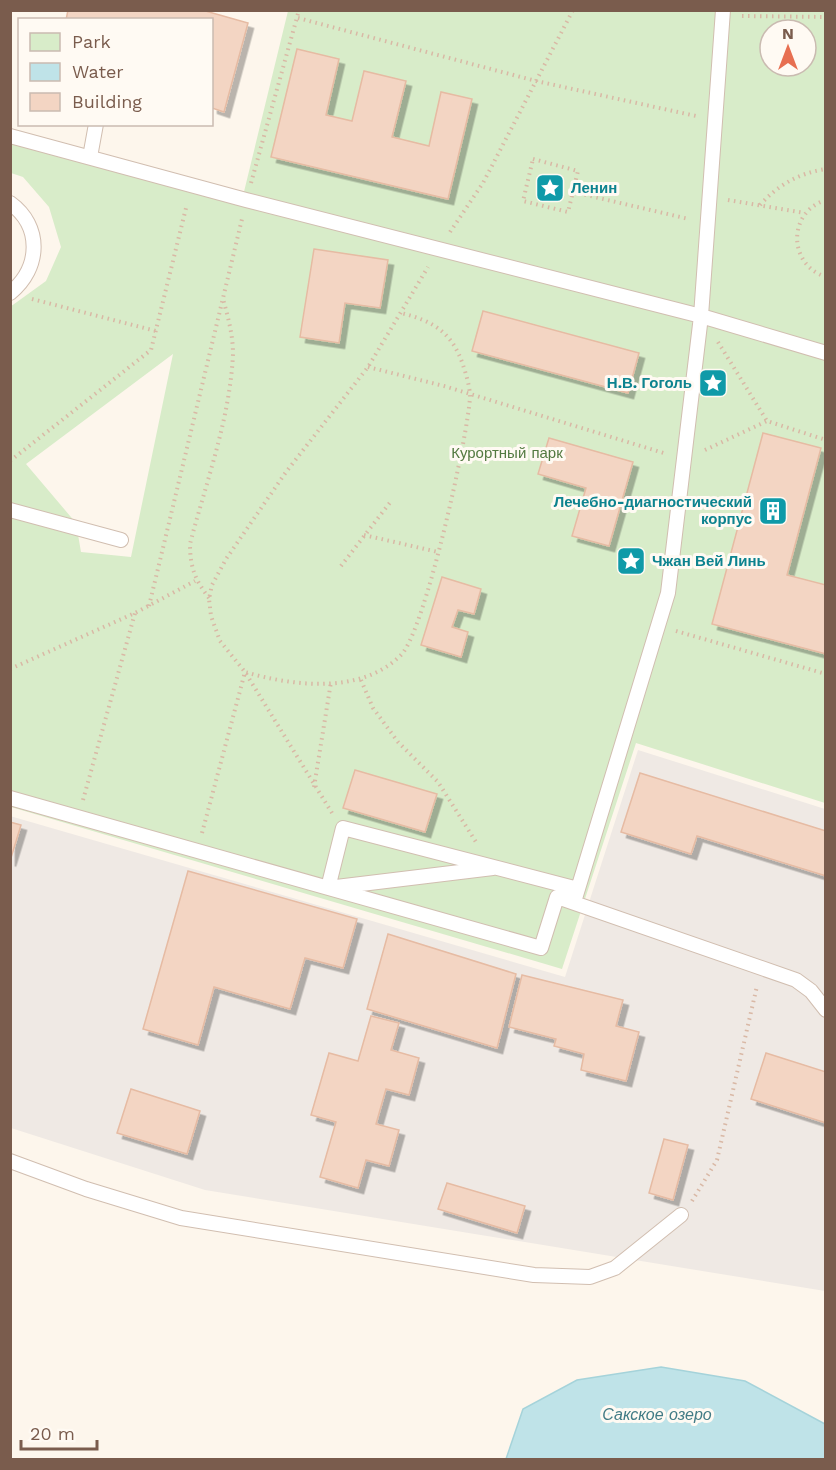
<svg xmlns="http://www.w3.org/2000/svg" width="836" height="1470" font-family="'Work Sans',sans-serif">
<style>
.industrial{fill:#efe9e4}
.green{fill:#d8ecc9;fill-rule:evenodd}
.water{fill:#bfe3e8;stroke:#a5d3da;stroke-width:1.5}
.building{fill:#f3d5c3;stroke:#e6bba3;stroke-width:1.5;filter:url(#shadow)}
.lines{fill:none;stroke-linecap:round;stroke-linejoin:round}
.service-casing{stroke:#d1beb0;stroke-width:16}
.path{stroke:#d9b8a5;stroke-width:4;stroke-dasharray:1.5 4.5;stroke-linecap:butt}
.service{stroke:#fff;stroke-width:14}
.labels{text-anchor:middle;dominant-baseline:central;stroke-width:6;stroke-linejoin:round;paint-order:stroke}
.culture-label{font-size:15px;font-weight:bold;fill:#0d838f;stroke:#fffaf3;text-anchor:start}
.park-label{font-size:15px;fill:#537a41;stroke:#fffaf3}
.water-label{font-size:16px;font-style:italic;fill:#437c86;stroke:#fffaf3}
</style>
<defs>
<filter id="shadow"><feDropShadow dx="5.5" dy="5.5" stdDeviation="0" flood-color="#0004"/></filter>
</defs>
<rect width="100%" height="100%" fill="#fdf6ec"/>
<path class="industrial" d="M638,750L825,809V1291L205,1190L11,1128L10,816L565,977Z"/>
<path class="green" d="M288,11H825V803L636,743L562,969L11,807L10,307L46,281L61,247L49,207L23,177L11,173V143L241,204ZM770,30H806V66H770ZM173,354L131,557L81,552L76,523L26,464Z"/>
<path class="water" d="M661,1367L745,1381L825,1424V1459H506L523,1409L577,1380Z"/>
<path class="building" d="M68,10H202L248,23L224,112L212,108V20H66Z
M297,49L339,59L326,115L352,121L364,71L406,81L392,137L429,146L441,92L472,99L448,199L271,157Z
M314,249L388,260L380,308L345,303L339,343L300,337Z
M483,311L639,353L628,393L472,351Z
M763,433L821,448L787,575L826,585V654L712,624Z
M549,438L633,462L609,546L572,536L586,488L538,474Z
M442,577L481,589L474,614L458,610L452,627L468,632L461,657L421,645Z
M355,770L437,794L425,832L343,808Z
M640,773L826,831V876L697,836L691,854L621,832Z
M10,822L21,825L10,861Z
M188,871L357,919L343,968L305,958L290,1009L214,987L198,1045L143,1029Z
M388,934L516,974L497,1048L367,1009Z
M522,975L623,1000L616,1026L639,1032L626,1081L581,1070L584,1054L554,1046L556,1039L509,1027Z
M371,1016L399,1023L391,1050L419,1058L409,1095L386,1089L376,1124L399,1130L389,1166L366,1160L358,1188L320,1177L336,1122L311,1115L329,1053L358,1061Z
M766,1053L826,1072V1123L751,1099Z
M131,1089L200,1111L187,1154L117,1133Z
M664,1139L688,1145L673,1200L649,1193Z
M447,1183L525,1206L517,1233L438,1209Z"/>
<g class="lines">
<g class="service-casing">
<path id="service" d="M10,136L246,200L701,316L826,353
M90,157L96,124
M10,203C42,226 41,268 10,293
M10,510L121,540
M10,798L541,948L557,897L796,980L811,991L826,1010
M493,868L328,888L343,828L578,889
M574,902L668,593L701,316L723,10
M10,1161L86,1189L181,1218L534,1275L590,1277L615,1268L681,1215"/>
</g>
<path class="path" d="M742,16L826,17
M298,18L536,81L696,116
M533,159L578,171L568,212L523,201Z
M251,183L299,10
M573,192L689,219
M728,200L805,213
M826,200C787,212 788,265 826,277
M760,205C778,185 799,173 826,169
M450,232L483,183L573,10
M32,299L156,331
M718,342L767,421L826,440
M368,367L444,386L667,454
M705,450L767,421
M10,461L151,350L187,204
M364,535L438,552
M341,566L392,500
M209,598C195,580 190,567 190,544C206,482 230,419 233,354C233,335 228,317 223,299
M149,606L242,219
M676,631L826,674
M10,669L135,613L195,581
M361,680L373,708L398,742L438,782L476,842
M314,787L331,682
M83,800L135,613
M332,813L245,672L220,641L211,616L209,599L212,585L226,559L286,472L368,367L428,267
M202,833L245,672C293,686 361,695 401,655C425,631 468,436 470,397C470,387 466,374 463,365C452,332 433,321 401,313
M692,1201L717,1160L757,986"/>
<use href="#service" class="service"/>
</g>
<defs>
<g id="sight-square" transform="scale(1.5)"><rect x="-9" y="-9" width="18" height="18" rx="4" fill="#0f9aa8" stroke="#fffaf3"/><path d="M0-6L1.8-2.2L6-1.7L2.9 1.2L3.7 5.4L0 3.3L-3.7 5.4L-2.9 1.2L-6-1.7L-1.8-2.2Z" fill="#fff"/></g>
<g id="building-square" transform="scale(1.5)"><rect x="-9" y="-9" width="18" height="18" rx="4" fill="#0f9aa8" stroke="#fffaf3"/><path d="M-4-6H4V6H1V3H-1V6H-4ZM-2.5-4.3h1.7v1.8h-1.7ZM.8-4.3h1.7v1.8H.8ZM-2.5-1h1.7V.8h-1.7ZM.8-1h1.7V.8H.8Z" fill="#fff"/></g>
</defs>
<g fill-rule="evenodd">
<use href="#sight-square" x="550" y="188"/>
<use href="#sight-square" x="713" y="383"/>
<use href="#building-square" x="773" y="511"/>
<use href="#sight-square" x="631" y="561"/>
</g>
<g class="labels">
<g class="culture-label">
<text x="571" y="188">Ленин</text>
<text x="692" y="383" text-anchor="end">Н.В. Гоголь</text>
<text x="752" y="502" text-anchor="end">Лечебно-диагностический<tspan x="752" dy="17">корпус</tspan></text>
<text x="652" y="561">Чжан Вей Линь</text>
</g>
<g class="park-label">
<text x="507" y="453">Курортный парк</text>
</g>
<g class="water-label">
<text x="657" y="1414">Сакское озеро</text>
</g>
</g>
<rect width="836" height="1470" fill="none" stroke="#7a5c4d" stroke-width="24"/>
<rect x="18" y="18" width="195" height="108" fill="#fffaf3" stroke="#cabbb1" stroke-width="1.5"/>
<rect x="30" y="33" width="30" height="18" fill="#d8ecc9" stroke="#cabbb1" stroke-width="1.5"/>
<text x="72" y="48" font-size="18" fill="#7a5c4d">Park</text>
<rect x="30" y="63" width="30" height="18" fill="#bfe3e8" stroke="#cabbb1" stroke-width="1.5"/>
<text x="72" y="78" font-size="18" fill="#7a5c4d">Water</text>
<rect x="30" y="93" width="30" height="18" fill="#f3d5c3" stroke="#cabbb1" stroke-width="1.5"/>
<text x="72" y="108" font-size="18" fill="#7a5c4d">Building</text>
<g transform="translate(788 48)"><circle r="28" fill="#fffaf3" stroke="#cabbb1" stroke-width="1.5"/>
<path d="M0-4.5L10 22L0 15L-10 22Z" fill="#e76f51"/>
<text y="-9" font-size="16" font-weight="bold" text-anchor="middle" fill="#7a5c4d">N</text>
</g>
<path d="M21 1440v9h76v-9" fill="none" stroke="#7a5c4d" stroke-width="3"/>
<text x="30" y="1440" font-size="18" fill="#7a5c4d" stroke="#fffaf3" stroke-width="4.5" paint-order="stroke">20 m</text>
</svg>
